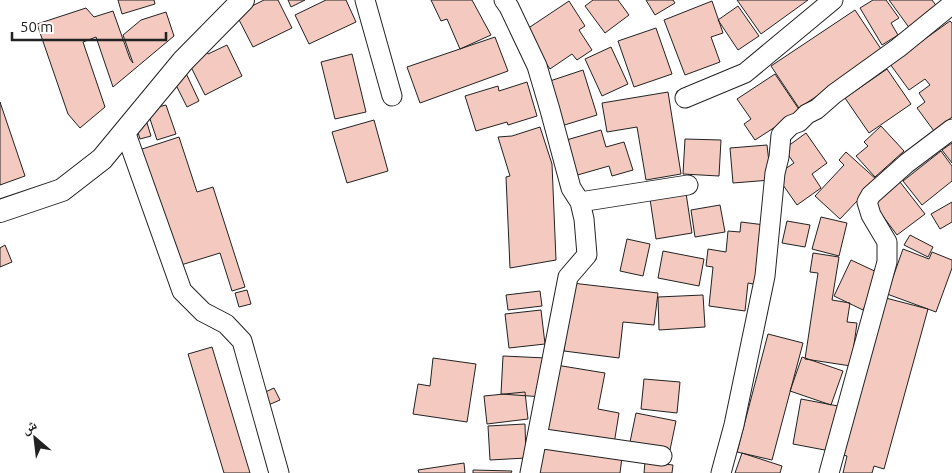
<svg xmlns="http://www.w3.org/2000/svg" width="952" height="473" font-family="Ubuntu,'Noto Naskh Arabic',sans-serif">
<style>
.building{fill:#f3c9c0;stroke:#222}
.lines{fill:none;stroke-linecap:round;stroke-linejoin:round}
.minor-casing{stroke:#222;stroke-width:21}
.tertiary-casing{stroke:#222;stroke-width:24}
.minor{stroke:#fff;stroke-width:19}
.tertiary{stroke:#fff;stroke-width:22}
</style>
<rect width="100%" height="100%" fill="#fff"/>
<path class="building" d="M118,0H154L155,4L122,14Z
M264,0H278L292,28L253,47L236,14Z
M288,0H305L291,7Z
M326,0H346L356,22L309,44L295,15Z
M431,0H472L491,35L460,49L447,19L441,21Z
M593,0H618L629,15L605,33L585,6Z
M646,0H673L675,3L655,15Z
M737,0H808L761,34Z
M873,0H886L899,18L891,23L898,35L882,45L860,8Z
M889,0H932L941,12L913,33Z
M569,1L585,26L579,30L592,50L577,60L572,54L550,69L524,31Z
M712,1L723,33L711,37L720,62L685,75L664,20Z
M738,6L759,36L738,50L718,20Z
M86,8L94,17L113,11L130,59L133,63L123,35L141,20L166,12L174,36L113,87L96,37L83,42L105,107L80,128L68,114L37,24Z
M855,10L883,52L799,108L771,66Z
M950,21L952,23V117L934,131L917,108L925,102L919,93L930,85L925,79L909,90L890,64Z
M656,28L672,74L634,87L618,41Z
M495,37L508,71L420,103L407,67Z
M227,45L242,76L205,95L187,59L206,50L208,54Z
M611,47L628,84L602,96L585,59Z
M352,54L366,112L335,119L321,62Z
M184,69L199,101L187,107L171,75Z
M887,69L911,104L869,133L845,98Z
M583,70L597,115L558,127L544,83Z
M775,74L800,111L755,140L744,124L751,119L737,99Z
M527,82L537,116L508,125L507,122L476,131L465,96L498,86L499,91Z
M668,92L681,174L646,180L637,127L607,132L602,103Z
M0,102L25,176L0,185Z
M166,105L176,134L157,140L147,110Z
M374,120L388,171L347,183L332,132Z
M147,123L151,136L140,139L136,126Z
M881,126L904,151L875,177L856,156L868,146L864,142Z
M540,127L552,164L556,260L510,268L506,177L510,176L498,137L512,136Z
M601,130L606,147L624,142L633,170L612,176L609,166L574,176L563,141Z
M806,133L827,163L812,174L821,188L797,205L776,175L794,163L784,149Z
M179,137L197,192L213,187L245,287L232,291L220,253L181,265L136,151Z
M685,139L721,140L719,176L683,174Z
M952,143V163L942,150Z
M767,145L771,180L733,183L730,148Z
M941,151L952,166V181L922,205L903,181Z
M846,152L877,180L840,219L815,196L844,165L839,160Z
M900,182L925,214L897,235L873,203Z
M686,193L692,233L656,239L650,199Z
M952,202V222L940,229L931,214Z
M720,205L725,232L695,237L691,210Z
M821,217L847,223L839,256L812,249Z
M787,221L810,225L805,247L782,243Z
M741,222L765,225L758,285L748,283L745,311L709,306L713,267L706,266L708,249L726,252L728,231L740,232Z
M910,235L933,247L928,257L904,245Z
M627,239L650,244L643,276L620,271Z
M5,245L12,262L0,267V248Z
M903,249L929,259L932,252L952,260V268L936,312L887,294Z
M663,251L704,259L699,286L658,278Z
M813,253L839,257L832,300L850,303L847,322L857,323L851,366L805,359L818,273L810,272Z
M851,260L881,274L863,310L834,296Z
M572,283L658,293L654,325L623,322L619,358L564,351Z
M247,290L251,304L239,307L235,293Z
M540,291L542,306L508,310L506,295Z
M703,295L705,327L659,330L658,297Z
M882,297L928,309L884,469L874,466L872,473H843L847,456L839,454Z
M541,310L545,344L509,348L505,314Z
M768,334L803,343L772,460L737,452Z
M212,347L250,473H224L188,354Z
M503,356L546,358L543,397L501,394Z
M802,357L843,371L831,405L790,391Z
M433,358L476,364L467,422L413,414L418,384L430,386Z
M556,365L605,373L598,409L619,413L614,444L545,432Z
M644,379L680,382L677,413L641,409Z
M274,388L280,400L266,406L261,394Z
M525,392L528,419L487,424L484,396Z
M801,399L838,406L830,451L793,444Z
M636,413L676,421L670,450L630,442Z
M525,424L526,458L490,460L488,426Z
M538,447L622,457L620,473H535Z
M742,453L782,466L780,473H735Z
M645,462L673,465L672,473H644Z
M464,463L465,473H419L418,470Z
M473,470L512,471L511,473H473Z"/>
<g class="lines">
<g class="minor-casing">
<path id="minor" d="M365,0L392,96
M504,0L509,7L537,66L550,110L571,188L580,202L584,219L587,255L568,277L530,473
M685,98L745,73L833,0
M125,131L182,291L203,312L226,324L242,341L279,473
M580,202L688,185
M537,438L662,456
M721,473L734,425L765,276L775,173L779,157L781,135L791,125L799,122L807,114L817,109L834,94L898,48L951,5
M829,473L887,262V242L871,215L867,202L871,195L907,163L952,129"/>
</g>
<g class="tertiary-casing">
<path id="tertiary" d="M0,211L62,190L102,159L183,61L243,0"/>
</g>
<use href="#minor" class="minor"/>
<use href="#tertiary" class="tertiary"/>
</g>
<g transform="translate(35 438) rotate(332)" stroke="#ffffff" stroke-width="4" paint-order="stroke">
<path d="M0-4L9 19L0 12L-9 19Z" fill="#222222"/>
<text y="-8" font-size="14" font-weight="bold" text-anchor="middle" fill="#222222">ش</text>
</g>
<path d="M12 32v8h154v-8" fill="none" stroke="#222222" stroke-width="2.5"/>
<text x="20" y="32" font-size="15" fill="#222222" stroke="#ffffff" stroke-width="4" paint-order="stroke">50 m</text>
</svg>
